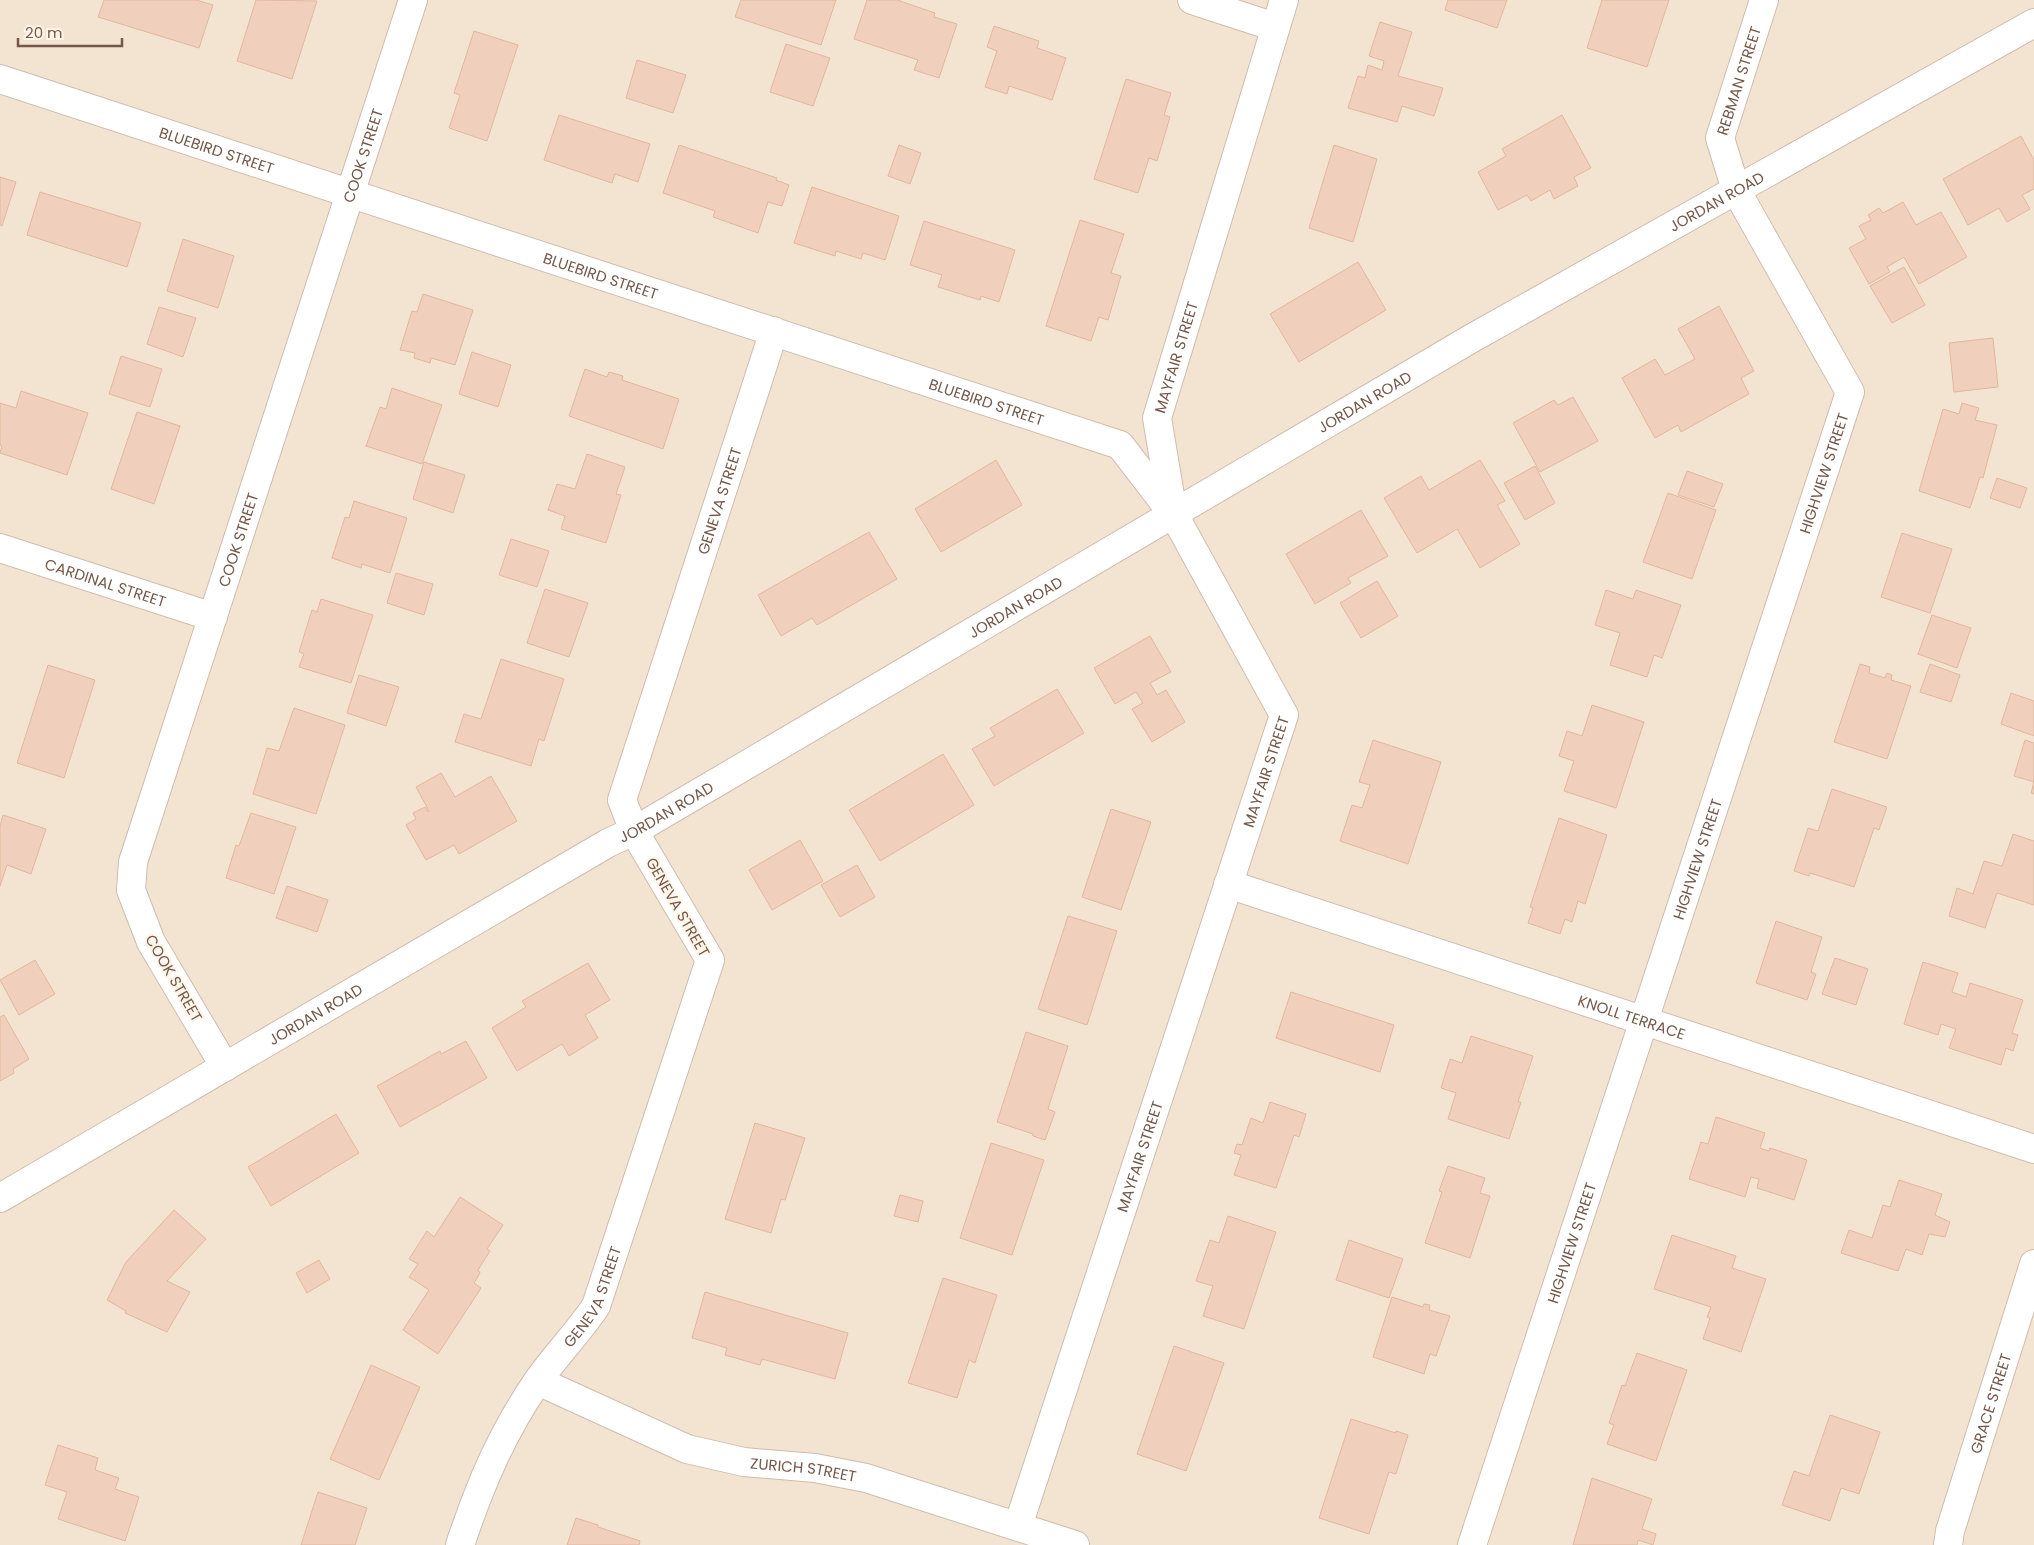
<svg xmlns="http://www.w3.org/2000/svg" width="2034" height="1545" font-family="Poppins,sans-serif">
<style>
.residential{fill:#f3e4d2}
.building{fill:#f0d0bc;stroke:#e3b69d}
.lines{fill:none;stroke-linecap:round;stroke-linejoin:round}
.minor-casing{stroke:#cfbcae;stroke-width:30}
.minor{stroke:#fff;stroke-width:28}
.labels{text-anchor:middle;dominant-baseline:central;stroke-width:4.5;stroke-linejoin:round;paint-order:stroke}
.street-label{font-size:15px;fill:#73584a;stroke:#fff6ea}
</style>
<rect width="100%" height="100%" fill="#fcf2e4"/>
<path class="residential" d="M0,0H2034V1545H0Z"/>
<path class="building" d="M104,0H196L213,5L199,48L98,17Z
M256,0L317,1L292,79L237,61Z
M741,0H836L821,45L735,17Z
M867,0H897L935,13L934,17L957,24L939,78L914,70L918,60L854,39Z
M1448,0H1507L1497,28L1445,10Z
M1602,0H1669L1647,67L1587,48Z
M1380,22L1412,32L1398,76L1443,88L1434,116L1402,106L1397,122L1348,108L1358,76L1365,78L1368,65L1382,70L1384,61L1369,56Z
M994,26L1039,41L1037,48L1066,58L1052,100L1009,86L1007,94L985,87L997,51L987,47Z
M474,31L518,45L487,141L449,128L460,95L454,93Z
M786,44L830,58L813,106L770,92Z
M637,60L686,75L673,113L626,98Z
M1126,79L1171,93L1164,115L1170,117L1157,161L1149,158L1138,193L1094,179Z
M559,115L650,144L638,182L615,174L612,183L544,160Z
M1562,115L1591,168L1574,177L1578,186L1554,199L1550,190L1531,201L1527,195L1498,210L1478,172L1506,156L1502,149Z
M2021,136L2034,160V189L2022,195L2030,209L2007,222L1999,208L1968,225L1943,179Z
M679,145L777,178L776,180L789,185L782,206L768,202L758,233L713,217L715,211L663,193Z
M899,145L921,153L910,184L888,176Z
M1334,145L1377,159L1353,242L1309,228Z
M0,177L16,182L2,226L0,225Z
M812,187L899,216L885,260L863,253L861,259L836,251L835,256L794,243Z
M40,192L141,223L127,267L27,235Z
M1903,202L1916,225L1941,212L1967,257L1919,284L1904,257L1887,267L1890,272L1869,284L1849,248L1866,239L1859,226L1871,220L1868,215L1879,208L1883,213Z
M1080,220L1124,234L1111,273L1121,276L1108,320L1099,317L1091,341L1046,326Z
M924,221L1015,250L999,302L981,296L980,300L938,287L942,275L910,265Z
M183,239L234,256L218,308L167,291Z
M1358,262L1386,310L1299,362L1270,314Z
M1904,267L1925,305L1892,323L1870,286Z
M423,294L473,310L455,365L431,358L430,363L414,358L415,353L400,350L412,311L417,312Z
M1719,306L1754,371L1741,378L1749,394L1681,432L1678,425L1655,438L1622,378L1655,359L1665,375L1695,359L1678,329Z
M159,307L196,318L183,357L147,344Z
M1993,338L1998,387L1954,392L1949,343Z
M472,352L511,365L498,407L459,394Z
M121,356L162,369L150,407L109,394Z
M585,369L607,377L609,372L623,376L622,380L679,399L663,449L569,416Z
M392,388L442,405L422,464L366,446L380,407L386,409Z
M21,391L88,413L67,475L0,453L2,446L0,445V403L16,408Z
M1573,397L1598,441L1540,472L1513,423L1554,400L1558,405Z
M1962,403L1979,408L1975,420L1997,425L1983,478L1980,477L1970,508L1919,491L1943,409L1959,414Z
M137,412L180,426L154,504L111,489Z
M587,454L625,467L616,494L621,495L606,543L561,529L565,516L548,510L557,484L575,489Z
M996,460L1022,505L941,552L915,509Z
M1480,460L1505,501L1497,505L1520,544L1480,568L1457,529L1417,553L1384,498L1421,476L1429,490Z
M424,462L465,475L453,513L413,499Z
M1535,466L1555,503L1525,520L1504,483Z
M1687,471L1723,484L1714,507L1678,495Z
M1997,478L2027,488L2020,508L1990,498Z
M1668,493L1716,510L1692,579L1643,562Z
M354,501L407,518L390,573L362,564L361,568L332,558L345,517L349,518Z
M1361,510L1388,556L1348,578L1351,583L1315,604L1286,554Z
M869,532L897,579L817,625L812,618L781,636L758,595Z
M1902,533L1952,549L1930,613L1881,597Z
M511,539L549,551L537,587L499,575Z
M396,573L433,584L424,615L387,603Z
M1377,581L1398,616L1361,638L1340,603Z
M545,589L588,603L569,657L527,643Z
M1606,590L1633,599L1636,590L1681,605L1662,658L1654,655L1647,677L1610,665L1620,633L1595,625Z
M321,599L373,615L351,683L299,667L304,654L299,652L312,610L317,612Z
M1932,615L1971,628L1957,668L1918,654Z
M1150,636L1171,672L1150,683L1157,695L1166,690L1185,722L1152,742L1132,709L1143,703L1136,692L1115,704L1094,668Z
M501,659L564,679L544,741L539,739L531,766L455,742L464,714L481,719Z
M1860,664L1870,667L1869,673L1885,678L1887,673L1892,675L1891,680L1911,686L1887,759L1834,742Z
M1930,664L1960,675L1951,702L1920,692Z
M48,665L95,680L64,778L17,763Z
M359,675L399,687L386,726L347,713Z
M1057,689L1084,733L994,786L972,749L995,736L990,728Z
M2011,693L2034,701V736L2001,724Z
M1592,705L1644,722L1616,808L1564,791L1574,761L1559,756L1567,731L1582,736Z
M294,708L345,725L316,814L253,794L267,748L279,751Z
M1373,740L1441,762L1408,864L1340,841L1352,805L1362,808L1370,785L1359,782Z
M2025,740L2034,743V794L2031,793L2034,782L2014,776Z
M943,754L974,805L880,861L849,810Z
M441,773L455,797L491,776L517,821L459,854L454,845L426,860L406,825L416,819L413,813L425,807L428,812L429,811L416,787Z
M1832,789L1887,807L1879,830L1874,828L1854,887L1810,873L1809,876L1794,871L1808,828L1818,831Z
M1111,809L1151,822L1121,910L1082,897Z
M251,813L296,827L274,894L226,878L236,845L239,846Z
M3,815L46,829L31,874L7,865L0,886V826Z
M1559,818L1607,835L1585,904L1578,901L1572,922L1565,919L1560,934L1528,923L1533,908L1530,907Z
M2013,834L2034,841V905L1997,893L1985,928L1949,916L1957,888L1973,894L1984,861L2002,866Z
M800,840L823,881L772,910L749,870Z
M857,865L875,897L840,917L821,885Z
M287,886L328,900L317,932L276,918Z
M1068,916L1117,931L1087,1025L1038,1009Z
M1776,921L1822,937L1811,972L1816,974L1807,1000L1756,983Z
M1835,958L1868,969L1856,1005L1822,994Z
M35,960L55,994L19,1015L0,980Z
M1923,962L1958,973L1952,992L1966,997L1970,983L2023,1000L2012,1033L2018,1035L2013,1051L2006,1048L2001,1065L1949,1048L1956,1029L1941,1024L1938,1035L1904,1024Z
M588,963L610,1000L585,1015L598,1038L569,1056L562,1044L517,1071L492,1028L526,1007L522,1001Z
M1291,992L1394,1025L1380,1072L1276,1038Z
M4,1015L29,1059L13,1069L14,1073L0,1081V1017Z
M1026,1032L1068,1046L1048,1109L1055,1112L1045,1140L1033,1136V1134L997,1122Z
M1471,1036L1533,1056L1518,1102H1521L1509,1139L1448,1119L1456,1093L1441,1088L1450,1059L1462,1063Z
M466,1041L487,1078L400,1127L377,1086L440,1051L441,1054Z
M1270,1102L1306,1114L1299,1137L1294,1135L1276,1188L1234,1175L1241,1155L1234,1153L1237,1144L1242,1145L1251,1118L1263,1123Z
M336,1114L359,1153L271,1206L248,1167Z
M1716,1117L1765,1133L1760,1148L1769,1151L1770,1148L1807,1160L1794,1200L1757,1188L1759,1179L1751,1177L1745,1197L1689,1179L1701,1142L1708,1144Z
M755,1123L805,1138L785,1200L781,1199L771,1233L725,1219Z
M991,1143L1044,1160L1012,1255L960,1238Z
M1448,1166L1485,1178L1480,1193L1490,1196L1470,1258L1425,1243L1442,1192L1439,1191Z
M1899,1180L1942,1194L1935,1215L1950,1222L1945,1237L1929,1234L1922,1255L1906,1249L1898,1271L1841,1253L1849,1230L1872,1238L1883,1205L1890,1207Z
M900,1195L923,1201L918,1222L894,1216Z
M460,1197L503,1225L487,1249L490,1251L478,1270L480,1273L474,1283L481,1288L438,1354L403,1330L429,1290L409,1277L418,1264L409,1259L427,1231L434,1237Z
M174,1210L206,1239L167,1281L190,1292L167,1332L125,1313L126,1311L107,1300L126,1262Z
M1228,1216L1276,1232L1244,1329L1203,1316L1213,1286L1196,1281L1210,1240L1219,1243Z
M1672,1235L1736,1256L1732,1268L1766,1279L1741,1352L1703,1339L1710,1318L1707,1317L1711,1307L1654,1289Z
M1349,1240L1403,1259L1389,1298L1336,1280Z
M319,1260L330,1279L307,1293L296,1273Z
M943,1278L997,1295L975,1363L969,1360L957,1398L908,1383Z
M705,1292L848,1333L835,1379L762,1359L760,1365L725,1355L727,1348L692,1338Z
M1392,1297L1423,1307L1424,1304L1430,1305L1429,1310L1450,1316L1436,1356L1430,1354L1424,1374L1373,1357Z
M1174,1346L1224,1363L1186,1471L1137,1454Z
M1637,1353L1687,1370L1656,1461L1607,1444L1614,1425L1609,1423L1622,1385L1625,1386Z
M371,1365L420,1387L379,1480L330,1459Z
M1830,1415L1880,1432L1859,1494L1841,1488L1830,1521L1782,1505L1794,1471L1809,1476Z
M1351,1419L1396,1433V1431L1408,1435L1396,1474L1389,1472L1369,1534L1319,1518Z
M58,1445L98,1458L95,1470L119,1478L115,1489L139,1497L125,1541L58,1519L67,1492L45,1485Z
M1592,1478L1652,1499L1642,1529L1656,1534L1653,1545L1638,1540L1637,1545H1573Z
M318,1492L367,1508L355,1545H301Z
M576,1518L598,1525V1527L640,1541L639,1545H567Z"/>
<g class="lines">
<g class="minor-casing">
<g id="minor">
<path d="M1192,0L1275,27"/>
<path id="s1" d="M0,79L1120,445L1170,510"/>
<path id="s2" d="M0,548L213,617"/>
<path id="s3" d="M1228,884L2034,1149"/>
<path id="s4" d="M225,1067L151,942L131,890L133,862L413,0"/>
<path id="s5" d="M0,1198L608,843L634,831L1474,337L2034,23"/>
<path id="s6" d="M538,1381L687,1449L744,1462L815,1468L866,1478L1075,1545"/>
<path id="s7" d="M1018,1526L1284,715L1173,513L1157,418L1284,0"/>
<path id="s8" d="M460,1545C480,1485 501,1435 537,1382C555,1356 578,1333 596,1306L710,960L634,831L622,800L774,331"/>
<path id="s9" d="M1472,1545L1850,392L1736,190L1720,138L1764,0"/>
<path id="s10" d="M1948,1545L1950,1531L2034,1264"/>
</g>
</g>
<use href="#minor" class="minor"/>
</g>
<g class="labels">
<g class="street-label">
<text stroke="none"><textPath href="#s9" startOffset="1560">REBMAN STREET</textPath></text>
<text stroke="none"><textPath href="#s1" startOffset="228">BLUEBIRD STREET</textPath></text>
<text stroke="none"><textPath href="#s4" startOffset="972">COOK STREET</textPath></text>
<text stroke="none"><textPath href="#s5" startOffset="1985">JORDAN ROAD</textPath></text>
<text stroke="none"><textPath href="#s1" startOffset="632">BLUEBIRD STREET</textPath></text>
<text stroke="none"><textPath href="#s7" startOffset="1244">MAYFAIR STREET</textPath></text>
<text stroke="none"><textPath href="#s1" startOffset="1038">BLUEBIRD STREET</textPath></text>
<text stroke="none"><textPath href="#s5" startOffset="1580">JORDAN ROAD</textPath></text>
<text stroke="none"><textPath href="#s9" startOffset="1128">HIGHVIEW STREET</textPath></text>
<text stroke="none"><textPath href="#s8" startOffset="1139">GENEVA STREET</textPath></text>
<text stroke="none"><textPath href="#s4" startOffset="568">COOK STREET</textPath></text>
<text stroke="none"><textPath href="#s2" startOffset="111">CARDINAL STREET</textPath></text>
<text stroke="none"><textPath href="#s5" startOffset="1175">JORDAN ROAD</textPath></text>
<text stroke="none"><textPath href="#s7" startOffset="794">MAYFAIR STREET</textPath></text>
<text stroke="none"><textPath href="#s5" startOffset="770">JORDAN ROAD</textPath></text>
<text stroke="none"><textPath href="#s9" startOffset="722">HIGHVIEW STREET</textPath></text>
<text transform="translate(678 907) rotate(60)">GENEVA STREET</text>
<text transform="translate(174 978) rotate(60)">COOK STREET</text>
<text stroke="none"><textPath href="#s5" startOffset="365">JORDAN ROAD</textPath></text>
<text stroke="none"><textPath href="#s3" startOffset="425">KNOLL TERRACE</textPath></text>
<text stroke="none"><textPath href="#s7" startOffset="389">MAYFAIR STREET</textPath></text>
<text stroke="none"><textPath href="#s9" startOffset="318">HIGHVIEW STREET</textPath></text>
<text stroke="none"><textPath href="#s8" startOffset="284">GENEVA STREET</textPath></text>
<text stroke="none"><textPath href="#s10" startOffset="148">GRACE STREET</textPath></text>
<text stroke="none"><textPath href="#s6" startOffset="282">ZURICH STREET</textPath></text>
</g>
</g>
<path d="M18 38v8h104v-8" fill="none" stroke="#73584a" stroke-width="2.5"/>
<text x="25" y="38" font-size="15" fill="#73584a" stroke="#fff6ea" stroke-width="4" paint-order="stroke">20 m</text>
</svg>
